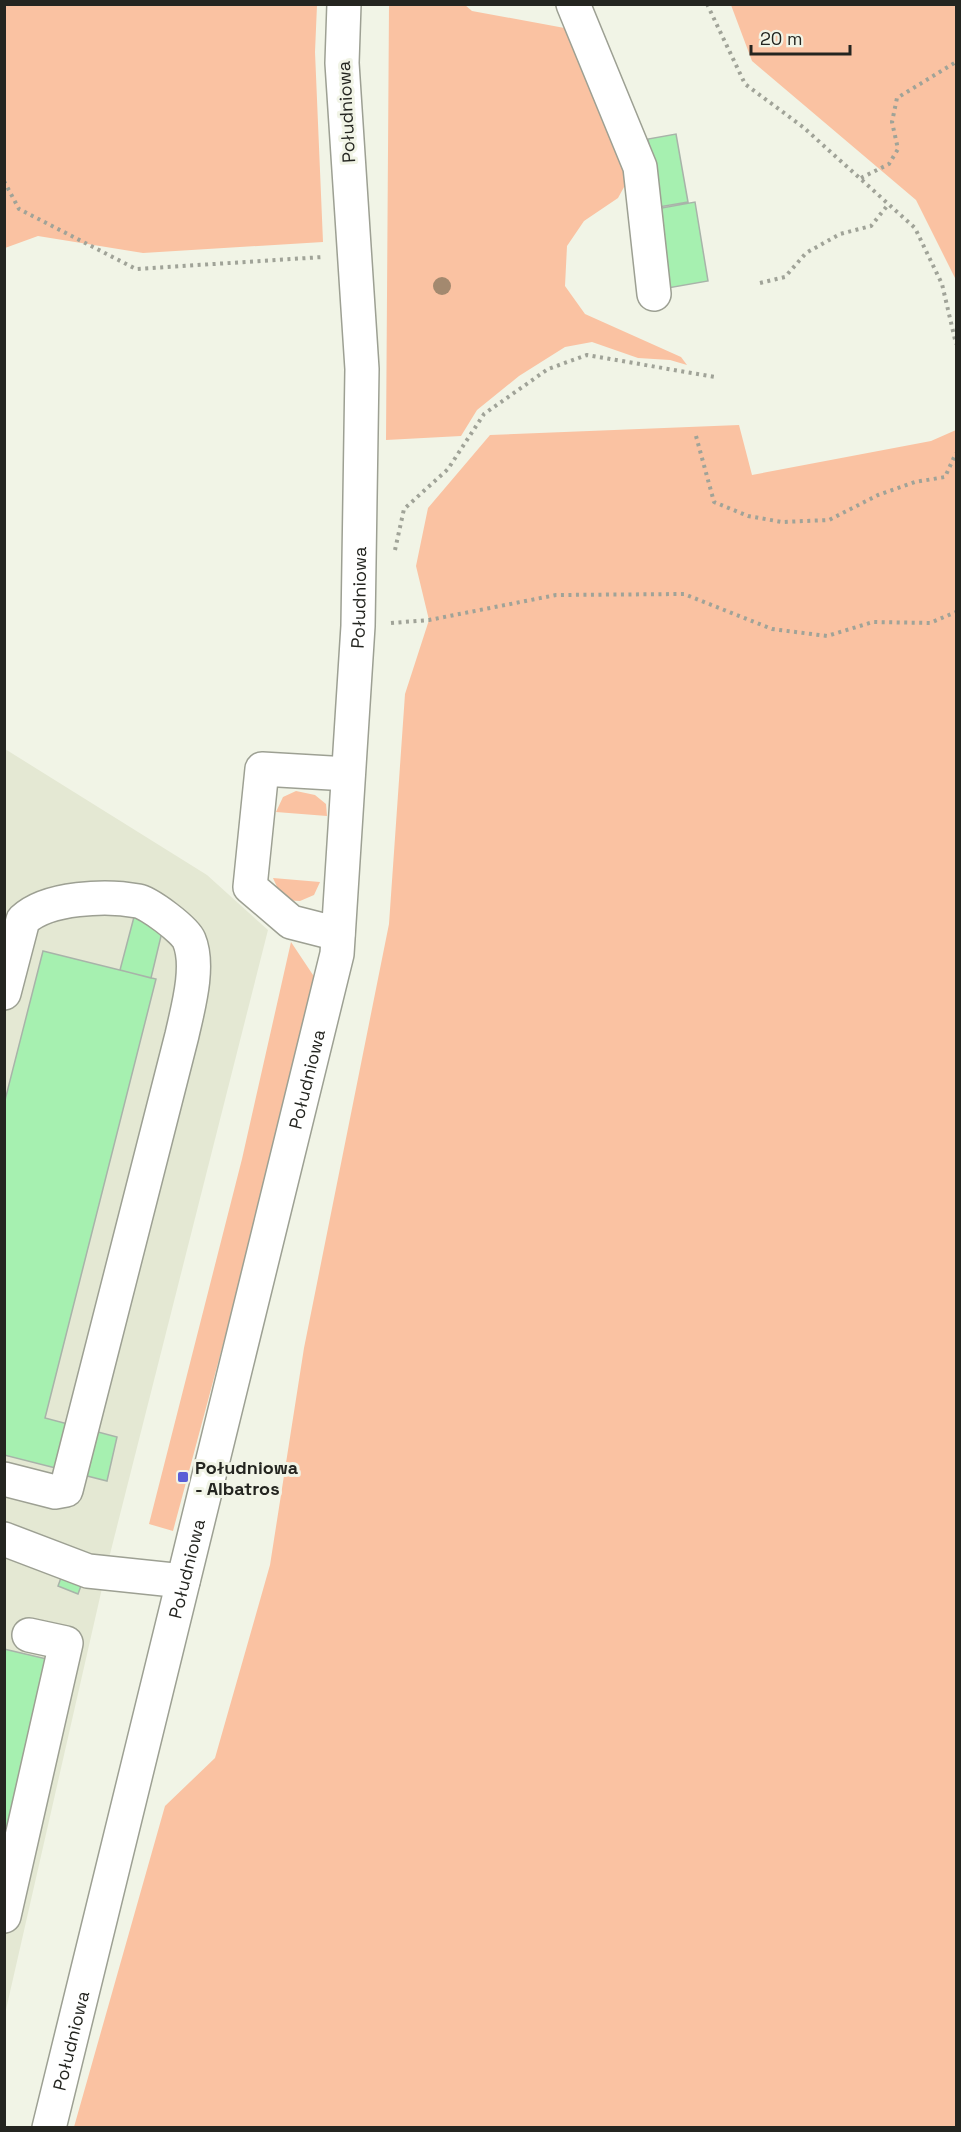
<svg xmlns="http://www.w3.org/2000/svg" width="961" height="2132" font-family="'Space Grotesk',sans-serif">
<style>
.built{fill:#e4e8d3}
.green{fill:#fac2a2}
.building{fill:#a6f0b0;stroke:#a8b3a9;stroke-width:1.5}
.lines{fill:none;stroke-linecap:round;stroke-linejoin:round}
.minor-casing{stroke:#9da093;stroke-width:36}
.path{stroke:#a0a398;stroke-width:4;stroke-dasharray:3 4.5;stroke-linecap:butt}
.minor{stroke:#fff;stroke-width:33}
.tree{fill:#a3896f}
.poi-dot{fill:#595ed6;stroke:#f1f4e6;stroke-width:2}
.labels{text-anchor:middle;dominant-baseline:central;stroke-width:6;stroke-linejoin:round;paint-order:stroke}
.street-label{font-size:18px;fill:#242520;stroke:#f1f4e6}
.poi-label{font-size:18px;font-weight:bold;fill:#242520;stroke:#f1f4e6;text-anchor:start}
</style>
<rect width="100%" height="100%" fill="#f1f4e6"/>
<path class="built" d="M5,749L207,875L268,930L108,1562L5,2014Z"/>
<path class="green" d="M4,5H317L315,52L323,242L143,253L38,236L5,248Z
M389,5H465L472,11L570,29L629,178L618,198L584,221L567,246L565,286L585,314L681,357L687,365L670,360L638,358L592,342L565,347L519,376L477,410L461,436L386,440Z
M731,5H956V280L916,200L752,61Z
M739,425L752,475L931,441L956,430V2127H74L165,1806L215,1758L270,1565L304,1348L389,924L405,694L429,620L416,566L428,508L490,435Z
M296,791L315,795L326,804L327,816L276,812L283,797Z
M273,878L320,882L314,895L300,901L283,900Z
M291,942L315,978L267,1180L173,1531L149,1524L242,1159Z"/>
<path class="building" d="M676,134L688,202L659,207L648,139Z
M695,202L708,281L668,288L656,209Z
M134,917L147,920L162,932L151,978L120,970Z
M43,951L156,979L45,1418L117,1437L107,1481L4,1455V1104Z
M62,1575L82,1583L78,1594L58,1586Z
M4,1649L51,1660L4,1850Z"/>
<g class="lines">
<g class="minor-casing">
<g id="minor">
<path d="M573,4L640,167L654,294"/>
<path d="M338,934L291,922L250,887L262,769L348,774"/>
<path d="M4,993L23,920C47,897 107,895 138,901C149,903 185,930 189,940C200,966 188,1008 182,1035L66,1490L55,1492L4,1479"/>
<path d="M4,1539L88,1571L183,1581"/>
<path d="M4,1916L66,1643L29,1635"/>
<path id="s1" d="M49,2128L337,954L358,626L362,369L342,63L344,4"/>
</g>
</g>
<path class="path" d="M707,4L745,84L803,127L915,228L942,284L956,344
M861,178L889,164L898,149L892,122L897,98L956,62
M4,181L19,209L136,269L323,257
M760,283L785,277L806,253L840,234L871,226L887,206
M696,436L714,502L748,516L782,522L829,520L878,495L915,482L945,477L956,453
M395,550L404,509L448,469L484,414L548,369L587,355L715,377
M391,623L429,620L556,595L684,594L772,629L827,636L873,622L930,623L956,612"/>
<use href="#minor" class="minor"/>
</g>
<circle class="tree" cx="442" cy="286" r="9"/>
<rect class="poi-dot" x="177" y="1471" width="12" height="12" rx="3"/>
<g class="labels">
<g class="street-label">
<text transform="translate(346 112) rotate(-93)">Południowa</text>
<text stroke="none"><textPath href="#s1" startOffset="1566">Południowa</textPath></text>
<text stroke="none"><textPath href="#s1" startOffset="1080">Południowa</textPath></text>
<text stroke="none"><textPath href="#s1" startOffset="576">Południowa</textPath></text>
<text stroke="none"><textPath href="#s1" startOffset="90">Południowa</textPath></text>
</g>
<g class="poi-label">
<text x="195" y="1467">Południowa<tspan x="195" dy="21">- Albatros</tspan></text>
</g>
</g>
<rect width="961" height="2132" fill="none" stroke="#242520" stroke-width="12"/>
<path d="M751 45v9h99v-9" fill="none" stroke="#242520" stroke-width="3"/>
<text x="760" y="45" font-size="18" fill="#242520" stroke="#f1f4e6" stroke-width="4.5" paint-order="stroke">20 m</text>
</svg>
